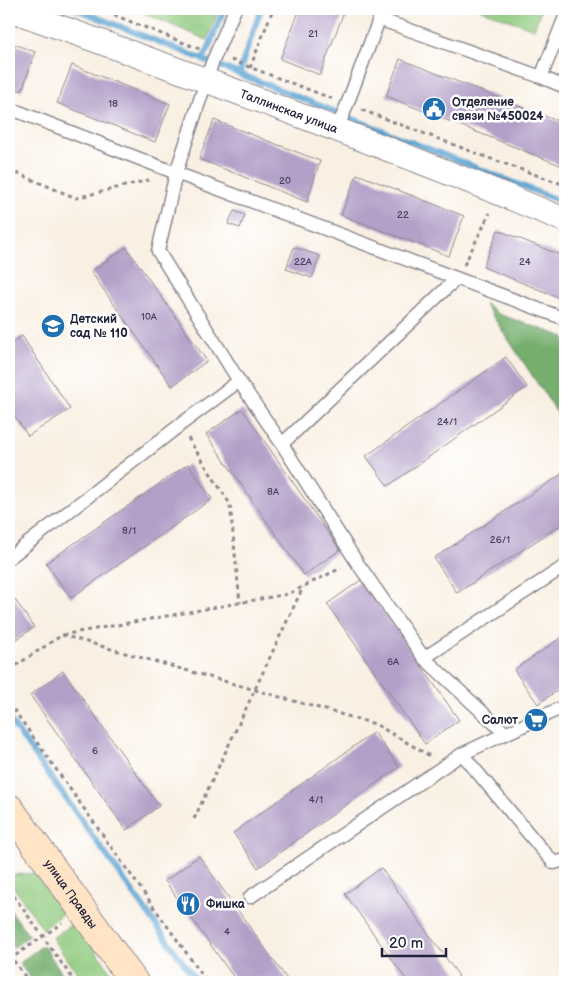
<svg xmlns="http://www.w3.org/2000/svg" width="574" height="991" font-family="'Balsamiq Sans',sans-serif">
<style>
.green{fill:#90ca7e;stroke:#59765c}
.forest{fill:#74ae6d;stroke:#4b6854}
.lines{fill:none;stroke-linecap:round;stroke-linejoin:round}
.stream{stroke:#5aa3d1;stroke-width:6}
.building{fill:#b39fc7}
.service-casing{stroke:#8e898f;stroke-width:15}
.minor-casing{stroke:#8e898f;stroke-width:26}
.secondary-casing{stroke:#8e898f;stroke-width:30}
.path{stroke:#8e898f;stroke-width:3;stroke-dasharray:4 4;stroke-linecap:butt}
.service{stroke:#fff;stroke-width:12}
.minor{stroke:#fff;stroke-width:24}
.secondary{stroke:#ffe4c6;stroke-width:28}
.labels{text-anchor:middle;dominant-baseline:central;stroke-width:5;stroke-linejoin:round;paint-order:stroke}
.number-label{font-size:10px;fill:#46415e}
.poi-label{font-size:12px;font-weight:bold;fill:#22223b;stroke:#fff;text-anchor:start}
.street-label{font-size:12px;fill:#22223b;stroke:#fff}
</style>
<rect width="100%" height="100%" fill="#fff"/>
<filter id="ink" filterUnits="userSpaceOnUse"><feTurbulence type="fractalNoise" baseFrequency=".02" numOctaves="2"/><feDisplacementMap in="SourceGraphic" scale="10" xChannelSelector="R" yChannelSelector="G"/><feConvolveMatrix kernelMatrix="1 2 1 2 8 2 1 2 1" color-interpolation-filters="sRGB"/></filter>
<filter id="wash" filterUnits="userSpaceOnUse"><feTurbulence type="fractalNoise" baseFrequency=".0096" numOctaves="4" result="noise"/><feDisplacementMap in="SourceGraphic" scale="20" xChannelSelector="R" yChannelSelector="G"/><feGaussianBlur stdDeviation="1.12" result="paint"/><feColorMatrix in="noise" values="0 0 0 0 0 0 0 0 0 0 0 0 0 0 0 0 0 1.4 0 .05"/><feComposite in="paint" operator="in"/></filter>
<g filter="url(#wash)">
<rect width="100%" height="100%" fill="#f9f0e3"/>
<path class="green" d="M134,9H219L207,40Z
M479,9H541L534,29Z
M9,868L13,875L38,873L66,910L43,929L9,881Z
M75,922L118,982H84L52,938Z"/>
<path class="forest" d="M484,303L498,314L565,337V425Z
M9,908L29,936L13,948L9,942Z
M43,945L68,982H33L19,963Z"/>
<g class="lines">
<path class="stream" d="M76,9L565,203
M202,59L207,52L224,9
M240,74L242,64L261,9
M9,719L197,982"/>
</g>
<g id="blocks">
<path class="building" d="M300,9H345L320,75L280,59Z
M9,42L35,52L22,91L9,86Z
M400,59L565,124V167L386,96Z
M72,65L170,104L155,142L57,103Z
M214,120L320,161L307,202L199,159Z
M357,174L464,216L449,256L341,215Z
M234,211L245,215L240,228L228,224Z
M498,230L565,257V300L483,267Z
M126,247L207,361L172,386L91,272Z
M294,247L320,256L312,278L286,269Z
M22,336L70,409L28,436L9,408V344Z
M506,357L527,387L388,486L366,456Z
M242,409L340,550L304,575L206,434Z
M188,464L212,499L71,598L46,563Z
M565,472V522L457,593L434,558Z
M361,580L459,720L425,744L327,604Z
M9,591L34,627L9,645Z
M565,635V685L538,704L514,670Z
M63,671L159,806L126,830L30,695Z
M374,732L399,767L258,868L233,833Z
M199,856L289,982H237L165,881Z
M381,868L459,976L451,982H408L345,894Z"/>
</g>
</g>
<g filter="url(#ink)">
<use href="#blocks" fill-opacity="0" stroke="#8e898f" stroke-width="1"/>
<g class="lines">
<g class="service-casing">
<path id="service" d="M235,9L212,63L176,173L158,251L239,381L282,444L356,561L424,658L506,734
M379,19L541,77L565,87
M541,77L565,17
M9,108L176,173L565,319
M336,129L343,115L383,9
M282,444L456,279
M9,558L180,425L239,381
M424,658L565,566
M462,754L539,846L554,863L565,860
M250,897L462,754L565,706"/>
</g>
<g class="minor-casing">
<g id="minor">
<path id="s1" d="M9,9C196,76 382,144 565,220"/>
</g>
</g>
<g class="secondary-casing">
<g id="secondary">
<path id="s2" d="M9,808L134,982"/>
</g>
</g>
<path class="path" d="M99,9L202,50
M231,60L333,99
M250,68L273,9
M362,110L494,160L565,185
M9,170L76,198L149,180
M464,265L490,213
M188,438L230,504L240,603
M62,635L375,724L430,756
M9,670L62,635L288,594L341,568
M9,703L207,982
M194,819L303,587
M9,889L75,982
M9,954L29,982
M9,960L62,923"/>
<use href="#service" class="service"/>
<use href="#minor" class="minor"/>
<use href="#secondary" class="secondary"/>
</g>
</g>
<defs>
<g id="civic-disc" transform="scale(1.25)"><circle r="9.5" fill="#1f6fb2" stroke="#fff"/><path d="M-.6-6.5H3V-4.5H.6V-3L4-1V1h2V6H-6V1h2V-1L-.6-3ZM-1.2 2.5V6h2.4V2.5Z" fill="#fff"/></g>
<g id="school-disc" transform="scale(1.25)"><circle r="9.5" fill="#1f6fb2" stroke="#fff"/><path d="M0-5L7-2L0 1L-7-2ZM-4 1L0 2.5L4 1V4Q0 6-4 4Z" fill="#fff"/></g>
<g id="supermarket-disc" transform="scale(1.25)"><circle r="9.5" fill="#1f6fb2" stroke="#fff"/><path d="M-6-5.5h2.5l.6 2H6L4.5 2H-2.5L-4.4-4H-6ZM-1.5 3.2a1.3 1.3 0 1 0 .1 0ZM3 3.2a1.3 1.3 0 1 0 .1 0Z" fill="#fff"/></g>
<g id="restaurant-disc" transform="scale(1.25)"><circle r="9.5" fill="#1f6fb2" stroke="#fff"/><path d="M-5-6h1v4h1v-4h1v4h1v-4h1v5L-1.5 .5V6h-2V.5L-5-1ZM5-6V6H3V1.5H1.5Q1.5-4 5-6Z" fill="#fff"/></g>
</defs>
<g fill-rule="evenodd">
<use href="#civic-disc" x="434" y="109"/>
<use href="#school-disc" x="53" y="326"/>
<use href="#supermarket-disc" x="536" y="720"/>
<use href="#restaurant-disc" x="188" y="904"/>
</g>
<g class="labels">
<g class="number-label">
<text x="313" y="34">21</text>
<text x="113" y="104">18</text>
<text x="285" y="181">20</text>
<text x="403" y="215">22</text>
<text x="303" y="262">22А</text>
<text x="525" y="262">24</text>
<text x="149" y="317">10А</text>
<text x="447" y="422">24/1</text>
<text x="273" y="492">8А</text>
<text x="129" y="531">8/1</text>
<text x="500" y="540">26/1</text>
<text x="393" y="662">6А</text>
<text x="95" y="751">6</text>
<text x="316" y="800">4/1</text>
<text x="227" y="932">4</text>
</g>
<g class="poi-label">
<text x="452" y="102">Отделение<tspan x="452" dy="14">связи №450024</tspan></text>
<text x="70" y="319">Детский<tspan x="70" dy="14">сад № 110</tspan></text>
<text x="518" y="720" text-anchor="end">Салют</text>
<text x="206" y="904">Фишка</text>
</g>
<g class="street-label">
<text stroke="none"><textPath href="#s1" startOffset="298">Таллинская улица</textPath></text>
<text stroke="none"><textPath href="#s2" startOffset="106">улица Правды</textPath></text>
</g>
</g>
<rect width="574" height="991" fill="none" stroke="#fff" stroke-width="30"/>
<path d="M382 948v8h64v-8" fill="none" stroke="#22223b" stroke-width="2.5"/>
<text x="389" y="948" font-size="15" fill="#22223b" stroke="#ffffff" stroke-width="4" paint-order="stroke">20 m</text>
</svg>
